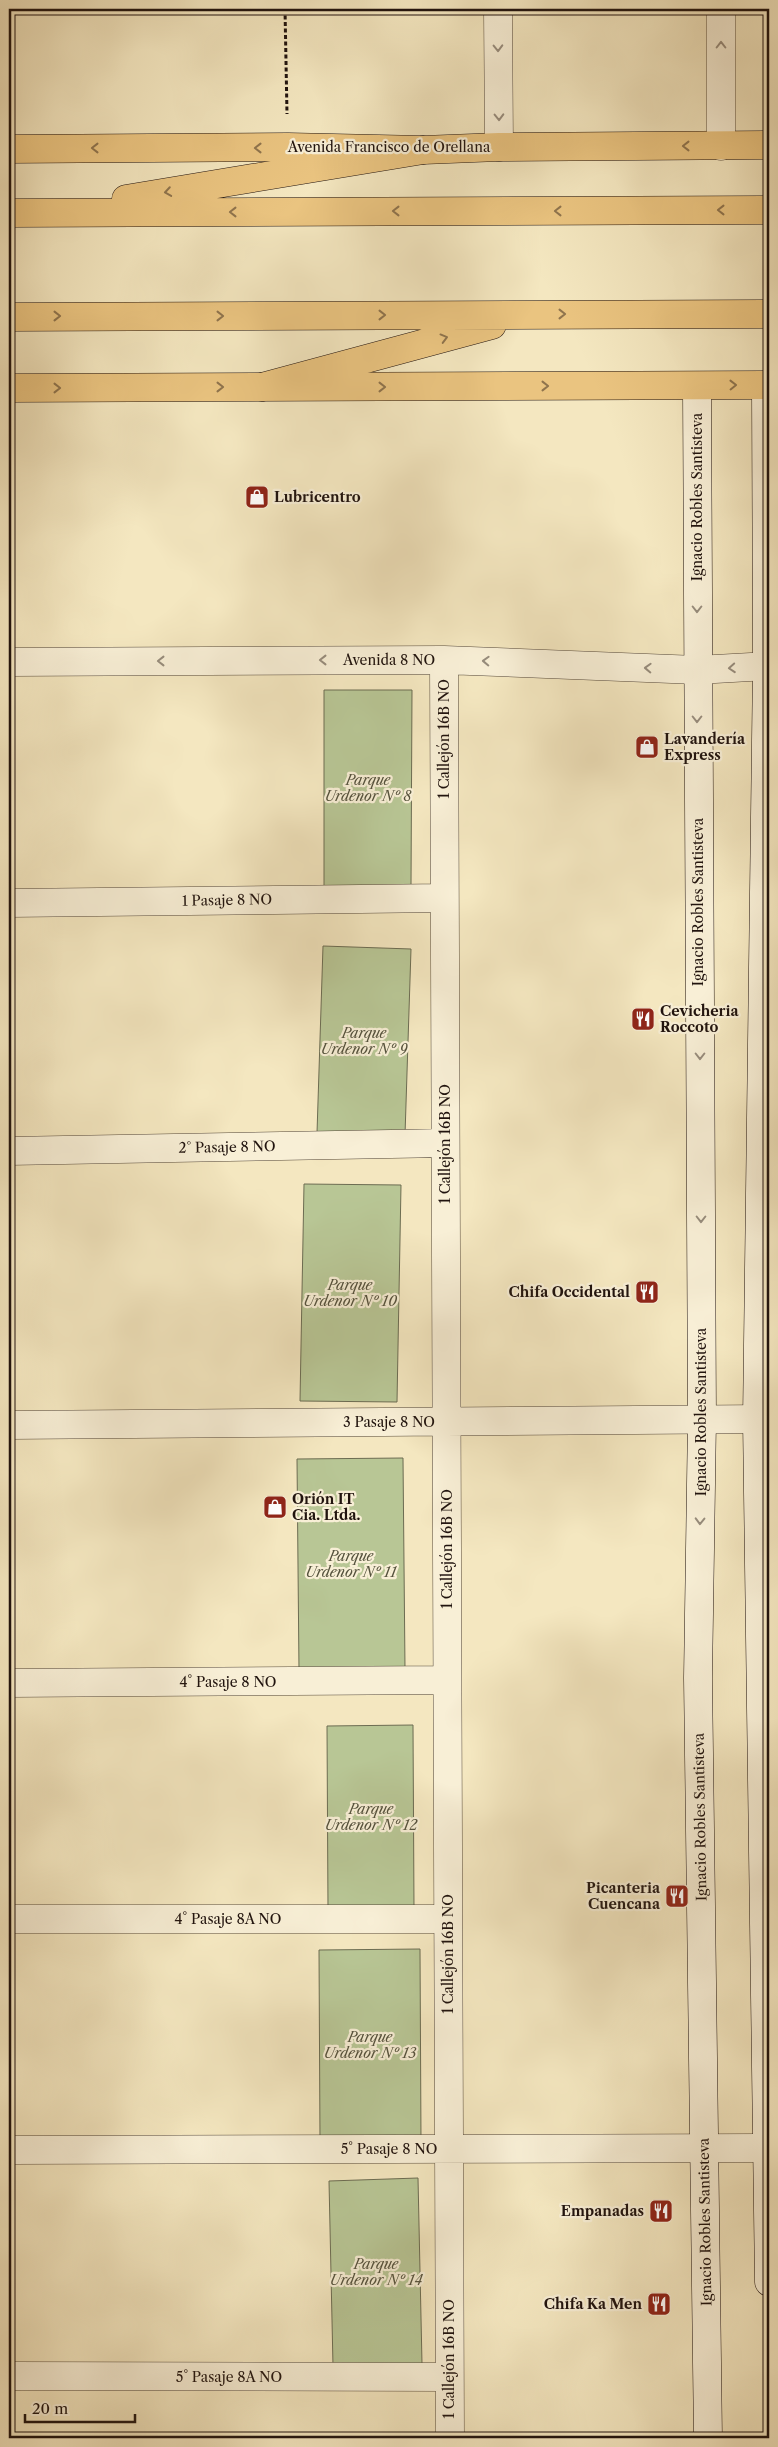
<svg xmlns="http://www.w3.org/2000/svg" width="778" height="2447" font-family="'Libre Caslon Text',serif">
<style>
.green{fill:#b8c695;stroke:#6c6c52}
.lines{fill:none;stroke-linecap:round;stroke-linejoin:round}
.street-casing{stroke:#55483a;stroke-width:29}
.secondary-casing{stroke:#20130e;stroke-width:29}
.primary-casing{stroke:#20130e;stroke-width:29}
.highway-casing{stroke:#20130e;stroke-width:29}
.path{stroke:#20130e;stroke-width:3;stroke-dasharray:4 2.5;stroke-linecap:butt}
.street{stroke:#f8efd6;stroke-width:28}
.secondary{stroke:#f8efd6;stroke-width:28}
.primary{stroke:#eac480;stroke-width:28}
.highway{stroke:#eac480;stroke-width:28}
.oneway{stroke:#978c7c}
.oneway2{stroke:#8f744d}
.labels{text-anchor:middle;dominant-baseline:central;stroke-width:4.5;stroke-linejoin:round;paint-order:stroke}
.street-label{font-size:14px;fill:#20130e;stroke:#f8efd6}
.poi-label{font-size:14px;font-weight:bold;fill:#20130e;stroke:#f8efd6;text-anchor:start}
.park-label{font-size:14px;font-style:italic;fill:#55523d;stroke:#f8efd6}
</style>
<rect width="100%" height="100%" fill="#f4e7c0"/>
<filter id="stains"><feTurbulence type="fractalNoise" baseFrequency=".004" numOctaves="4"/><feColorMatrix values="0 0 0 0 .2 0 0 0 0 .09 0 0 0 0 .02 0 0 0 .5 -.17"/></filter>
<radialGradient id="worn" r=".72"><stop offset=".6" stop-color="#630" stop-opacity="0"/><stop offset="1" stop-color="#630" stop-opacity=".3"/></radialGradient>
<path class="green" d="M324,690H412L411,886H324Z
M323,946L411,949L405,1135L317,1133Z
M304,1184L401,1185L397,1402L300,1401Z
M403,1458L405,1669L299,1671L297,1459Z
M413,1725L414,1909L328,1910L327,1726Z
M420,1949L421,2141L320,2142L319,1950Z
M418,2178L422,2364L333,2366L329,2181Z"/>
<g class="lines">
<g class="street-casing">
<path id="street" d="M498,9L499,147
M721,9V146
M444,660L450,2438
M9,662L444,660L697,670L769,666
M9,903L444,898
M9,1151L445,1143
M9,1425L769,1419
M9,1683L447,1680
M9,1919H448
M9,2150L769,2148
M9,2376L449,2377"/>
</g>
<g class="secondary-casing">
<path id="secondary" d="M766,385L767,666L757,1420L769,2282
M697,386L702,1420L698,1678L708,2438"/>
</g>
<g class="primary-casing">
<path id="primary" d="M9,149L288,147L423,150L499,147L769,145
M9,388L769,385"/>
</g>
<g class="highway-casing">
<path id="highway" d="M126,199L423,150
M9,213L769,210
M9,317L769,314
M262,387L492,325"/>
</g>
<path class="path" d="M285,9L287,114"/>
<use href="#street" class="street"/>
<use href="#secondary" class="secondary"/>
<use href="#primary" class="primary"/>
<use href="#highway" class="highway"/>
</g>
<defs><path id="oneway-chevron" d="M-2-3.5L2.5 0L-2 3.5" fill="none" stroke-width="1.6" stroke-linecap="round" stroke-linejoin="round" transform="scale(1.25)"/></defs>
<g class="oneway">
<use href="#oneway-chevron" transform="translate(721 45) rotate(-90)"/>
<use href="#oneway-chevron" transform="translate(498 48) rotate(89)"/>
<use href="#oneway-chevron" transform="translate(499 117) rotate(89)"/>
<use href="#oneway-chevron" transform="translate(697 609) rotate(90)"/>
<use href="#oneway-chevron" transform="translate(323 660) rotate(180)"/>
<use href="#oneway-chevron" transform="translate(161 661) rotate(180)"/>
<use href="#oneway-chevron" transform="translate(486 661) rotate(-178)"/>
<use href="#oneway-chevron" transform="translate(648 668) rotate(-178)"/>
<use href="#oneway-chevron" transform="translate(732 668) rotate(176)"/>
<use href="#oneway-chevron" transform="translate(697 719) rotate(90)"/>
<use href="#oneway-chevron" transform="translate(700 1056) rotate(90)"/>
<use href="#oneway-chevron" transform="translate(701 1219) rotate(90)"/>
<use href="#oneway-chevron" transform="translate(700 1521) rotate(91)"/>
</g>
<g class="oneway2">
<use href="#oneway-chevron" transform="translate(686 146) rotate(180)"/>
<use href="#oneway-chevron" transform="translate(95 148) rotate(180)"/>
<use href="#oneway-chevron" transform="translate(258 148) rotate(180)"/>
<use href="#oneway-chevron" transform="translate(168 192) rotate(171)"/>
<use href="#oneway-chevron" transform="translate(721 210) rotate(180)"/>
<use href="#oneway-chevron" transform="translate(396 211) rotate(180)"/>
<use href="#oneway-chevron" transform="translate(558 211) rotate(180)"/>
<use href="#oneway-chevron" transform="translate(233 212) rotate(180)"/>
<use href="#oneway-chevron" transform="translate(562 314)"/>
<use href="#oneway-chevron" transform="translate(382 315)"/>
<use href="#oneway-chevron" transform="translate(57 316)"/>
<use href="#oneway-chevron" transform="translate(220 316)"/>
<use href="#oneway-chevron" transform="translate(444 338) rotate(-15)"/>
<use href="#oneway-chevron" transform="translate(733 385) rotate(-1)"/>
<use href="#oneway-chevron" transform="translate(545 386)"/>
<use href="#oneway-chevron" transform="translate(220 387)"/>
<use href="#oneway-chevron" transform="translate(382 387)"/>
<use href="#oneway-chevron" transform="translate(57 388)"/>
</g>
<defs>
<g id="shop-square" transform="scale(1.25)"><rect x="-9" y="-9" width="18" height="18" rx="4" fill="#8f2418" stroke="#f8efd6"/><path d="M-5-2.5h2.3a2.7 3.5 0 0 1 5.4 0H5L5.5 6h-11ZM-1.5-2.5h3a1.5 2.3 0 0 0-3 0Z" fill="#fff"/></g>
<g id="restaurant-square" transform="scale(1.25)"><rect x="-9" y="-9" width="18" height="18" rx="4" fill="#8f2418" stroke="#f8efd6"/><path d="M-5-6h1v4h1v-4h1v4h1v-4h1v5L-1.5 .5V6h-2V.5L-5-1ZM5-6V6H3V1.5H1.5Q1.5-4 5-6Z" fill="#fff"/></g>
</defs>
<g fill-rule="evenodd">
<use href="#shop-square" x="257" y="497"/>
<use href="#shop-square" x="647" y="747"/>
<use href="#restaurant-square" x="643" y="1019"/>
<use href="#restaurant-square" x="647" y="1292"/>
<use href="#shop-square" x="275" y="1507"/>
<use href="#restaurant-square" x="677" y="1896"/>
<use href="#restaurant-square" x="661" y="2211"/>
<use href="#restaurant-square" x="659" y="2304"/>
</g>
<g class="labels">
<g class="street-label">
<text x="389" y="147">Avenida Francisco de Orellana</text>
<text transform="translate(697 497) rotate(-90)">Ignacio Robles Santisteva</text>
<text x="389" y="660">Avenida 8 NO</text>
<text transform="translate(444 739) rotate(-90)">1 Callejón 16B NO</text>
<text transform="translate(227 900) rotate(-1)">1 Pasaje 8 NO</text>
<text transform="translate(698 902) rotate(-90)">Ignacio Robles Santisteva</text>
<text transform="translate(445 1144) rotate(-90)">1 Callejón 16B NO</text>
<text transform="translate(227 1147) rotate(-1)">2° Pasaje 8 NO</text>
<text transform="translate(701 1412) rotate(-90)">Ignacio Robles Santisteva</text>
<text x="389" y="1422">3 Pasaje 8 NO</text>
<text transform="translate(447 1549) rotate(-90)">1 Callejón 16B NO</text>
<text x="228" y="1682">4° Pasaje 8 NO</text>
<text transform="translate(700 1817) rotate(-91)">Ignacio Robles Santisteva</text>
<text x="228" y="1919">4° Pasaje 8A NO</text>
<text transform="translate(448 1954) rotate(-90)">1 Callejón 16B NO</text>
<text x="389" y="2149">5° Pasaje 8 NO</text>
<text transform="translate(705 2222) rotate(-91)">Ignacio Robles Santisteva</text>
<text transform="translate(449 2359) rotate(-90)">1 Callejón 16B NO</text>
<text x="229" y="2377">5° Pasaje 8A NO</text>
</g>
<g class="poi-label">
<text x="274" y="497">Lubricentro</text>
<text x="664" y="739">Lavandería<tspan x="664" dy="16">Express</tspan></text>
<text x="660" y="1011">Cevicheria<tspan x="660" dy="16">Roccoto</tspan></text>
<text x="630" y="1292" text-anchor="end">Chifa Occidental</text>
<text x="292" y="1499">Orión IT<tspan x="292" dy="16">Cia. Ltda.</tspan></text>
<text x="660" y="1888" text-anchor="end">Picanteria<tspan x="660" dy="16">Cuencana</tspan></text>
<text x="644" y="2211" text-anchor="end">Empanadas</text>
<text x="642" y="2304" text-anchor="end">Chifa Ka Men</text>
</g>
<g class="park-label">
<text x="368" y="780">Parque<tspan x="368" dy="16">Urdenor Nº 8</tspan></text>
<text x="364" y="1033">Parque<tspan x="364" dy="16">Urdenor Nº 9</tspan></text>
<text x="350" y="1285">Parque<tspan x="350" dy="16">Urdenor Nº 10</tspan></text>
<text x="351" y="1556">Parque<tspan x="351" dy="16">Urdenor Nº 11</tspan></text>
<text x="371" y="1809">Parque<tspan x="371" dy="16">Urdenor Nº 12</tspan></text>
<text x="370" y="2037">Parque<tspan x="370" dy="16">Urdenor Nº 13</tspan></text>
<text x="376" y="2264">Parque<tspan x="376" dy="16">Urdenor Nº 14</tspan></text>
</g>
</g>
<rect width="778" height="2447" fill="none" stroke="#f4e7c0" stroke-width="30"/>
<rect x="10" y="10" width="758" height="2427" fill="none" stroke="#20130e" stroke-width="2.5"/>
<rect x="15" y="15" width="748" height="2417" fill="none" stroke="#20130e"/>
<path d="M25 2414v8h110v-8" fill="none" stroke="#20130e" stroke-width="2.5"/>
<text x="32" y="2414" font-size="15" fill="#20130e" stroke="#f8efd6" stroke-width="4" paint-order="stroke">20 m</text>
<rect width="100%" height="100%" filter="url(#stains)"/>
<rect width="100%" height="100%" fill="url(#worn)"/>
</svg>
